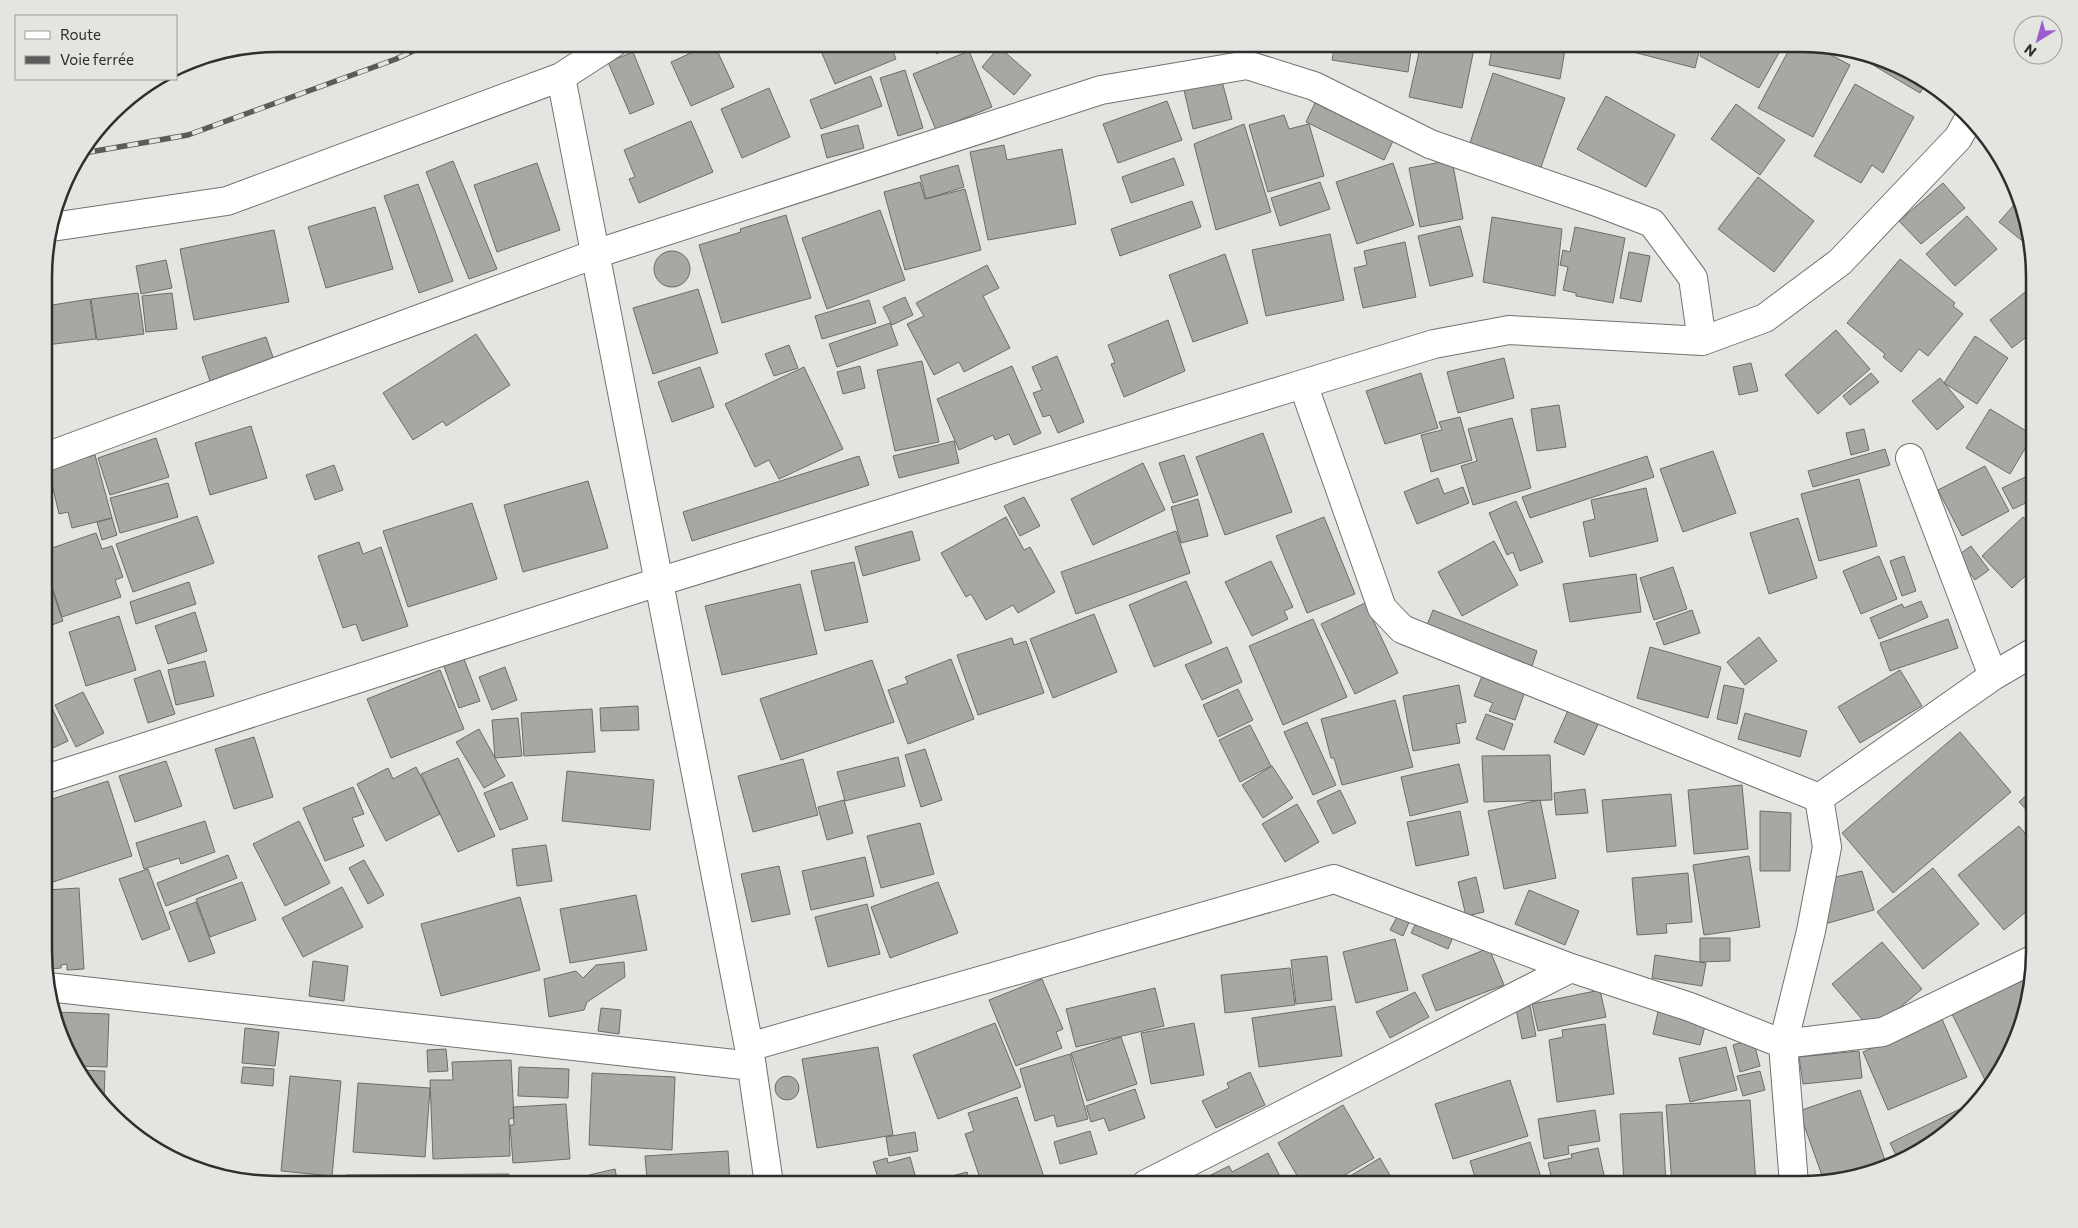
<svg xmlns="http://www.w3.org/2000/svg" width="2078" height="1228" font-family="Commissioner,sans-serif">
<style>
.building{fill:#a6a8a4;stroke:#6b6d69}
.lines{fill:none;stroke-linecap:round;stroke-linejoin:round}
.minor-casing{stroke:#727370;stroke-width:30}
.minor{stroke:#fff;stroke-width:28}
.rail-casing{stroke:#5b5b59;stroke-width:5.5}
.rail{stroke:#e3e5e1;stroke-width:4;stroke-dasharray:11;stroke-linecap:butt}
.rim{fill:none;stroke:#2e2e2d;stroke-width:2.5}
</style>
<rect width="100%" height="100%" fill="#e3e5e1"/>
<path class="building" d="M711,44H714L734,87L691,106L671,62Z
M818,44H890L896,59L835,84Z
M928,44H949L937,54Z
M1335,44H1412L1408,72L1332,60Z
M1421,44H1475L1462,108L1409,97Z
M1493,44H1566L1560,79L1489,65Z
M1606,44H1701L1695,68L1606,45Z
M1706,44H1784L1759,88L1700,56Z
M1792,44L1812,45L1850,65L1813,137L1758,108Z
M999,47L1031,75L1014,95L982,67Z
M1832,48L1862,52L1865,53L1861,61Z
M969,51L992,107L936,130L913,74Z
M633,52L654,104L630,114L608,62Z
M1866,54L1918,75L1926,83L1920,93L1863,59Z
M905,70L923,128L898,136L880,78Z
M1493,73L1565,98L1540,170L1469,146Z
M871,76L882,106L821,129L810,100Z
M1222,81L1232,119L1193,129L1184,90Z
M1855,84L1914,117L1883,173L1872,165L1861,183L1814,156Z
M769,88L790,137L742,158L721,109Z
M1606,96L1675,135L1646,187L1577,149Z
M1167,101L1182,140L1118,163L1103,124Z
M1315,103L1393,141L1384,160L1306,122Z
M1736,104L1785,140L1760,175L1711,139Z
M1284,115L1289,129L1309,124L1324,176L1268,192L1249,125Z
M691,121L713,172L639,203L629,179L635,177L624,150Z
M1244,124L1271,212L1216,230L1194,144Z
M858,125L864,148L827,158L821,135Z
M1004,145L1007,160L1062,149L1076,224L988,240L970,152Z
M1174,158L1184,185L1131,203L1122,177Z
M1452,160L1463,219L1420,227L1409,168Z
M453,161L497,269L469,279L426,172Z
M537,163L560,230L497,252L474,185Z
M1393,163L1414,225L1357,244L1336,182Z
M958,165L964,187L926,199L920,176Z
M1758,177L1814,221L1774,272L1718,229Z
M920,182L925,199L965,189L981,250L905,270L884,192Z
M1320,182L1330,209L1280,226L1271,198Z
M1943,183L1965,208L1921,244L1899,221Z
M418,184L453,281L419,293L384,196Z
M2020,198L2022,202L2031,248L1999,222Z
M1192,201L1201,227L1120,256L1111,229Z
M375,207L393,269L326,288L308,227Z
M880,210L905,280L827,309L802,238Z
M786,215L811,298L722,323L699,245L741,232L740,229Z
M1967,216L1997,249L1955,286L1926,254Z
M1492,217L1562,229L1555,296L1483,282Z
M1460,226L1473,276L1430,286L1418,236Z
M1575,227L1625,238L1613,303L1576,296V293L1563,290L1568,267L1560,265L1563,250L1570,252Z
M274,230L289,302L194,320L180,249Z
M1330,234L1344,300L1266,316L1252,250Z
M1405,242L1416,297L1363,308L1354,268L1367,265L1364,251Z
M654 269a18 18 0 1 1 36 0a18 18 0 1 1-36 0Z
M1629,252L1650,256L1641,302L1620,298Z
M1225,254L1248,323L1193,342L1169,275Z
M1900,259L1955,303L1953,306L1963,314L1928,356L1919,349L1901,372L1883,357L1885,354L1847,323Z
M166,260L172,288L141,294L136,266Z
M987,265L999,288L983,296L1010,348L964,372L959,362L934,375L907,324L924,316L916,303Z
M2034,285V331L2012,348L1990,320Z
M698,289L718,353L653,374L633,308Z
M138,293L144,334L97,340L91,299Z
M172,293L177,329L146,332L142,296Z
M905,297L913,315L892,325L883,307Z
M90,299L96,339L46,345V306Z
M869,300L876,323L822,339L815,316Z
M1168,320L1185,371L1124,397L1111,364L1115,363L1108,345Z
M890,323L898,345L837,367L829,344Z
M1836,330L1870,369L1818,414L1785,375Z
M476,334L510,385L446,426L443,421L413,440L383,393Z
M1975,336L2008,358L1977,404L1944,383Z
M266,337L276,366L212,387L202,357Z
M789,345L798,368L774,376L765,354Z
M1057,356L1084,422L1058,433L1050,415L1043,417L1033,393L1042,390L1032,367Z
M1504,358L1514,398L1458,413L1447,372Z
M922,361L939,442L895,451L877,370Z
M1751,363L1758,391L1739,395L1733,367Z
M860,366L865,388L843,394L837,372Z
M1012,366L1041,433L1014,445L1009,434L995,440L993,435L959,450L937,399Z
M700,367L714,407L672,422L658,382Z
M804,367L843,449L779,479L769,460L755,467L725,404Z
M1421,373L1438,428L1385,444L1366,391Z
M1871,373L1879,382L1850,405L1843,396Z
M1940,378L1964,407L1937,430L1912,401Z
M1559,405L1566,447L1537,451L1531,409Z
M1990,409L2033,435L2010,474L1966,448Z
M1460,417L1472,460L1431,472L1421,435L1442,430L1439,422Z
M1512,418L1531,488L1473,505L1461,466L1477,461L1468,429Z
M251,426L267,478L210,495L195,443Z
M1864,429L1869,450L1851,455L1846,433Z
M1263,433L1292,512L1225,535L1196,457Z
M156,438L169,477L110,495L98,458Z
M954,441L959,463L899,478L893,456Z
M1885,449L1890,465L1813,487L1808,471Z
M1713,451L1736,513L1683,532L1660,469Z
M95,455L112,518L72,528L68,512L59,514L48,467Z
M1184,455L1198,495L1173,503L1159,463Z
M859,456L869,485L692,541L683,512Z
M1647,456L1654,477L1530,518L1522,497Z
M1143,463L1165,510L1093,545L1071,499Z
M334,465L343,490L315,500L306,475Z
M1985,466L2009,511L1962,536L1938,490Z
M2034,473V499L2013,509L2002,488Z
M1438,478L1444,494L1463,487L1469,503L1417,524L1404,492Z
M1859,479L1877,546L1819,561L1801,494Z
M588,481L608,548L523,572L504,505Z
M168,483L178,517L120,533L110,498Z
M1646,488L1658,541L1590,557L1583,522L1595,519L1591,500Z
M1024,497L1040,526L1020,536L1004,506Z
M1198,499L1208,536L1181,543L1171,507Z
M1516,501L1543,562L1520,571L1513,552L1507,555L1489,513Z
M472,503L497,579L408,607L383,531Z
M197,516L214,563L133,592L116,544Z
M1006,517L1024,550L1030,547L1055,592L1018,613L1013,605L986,620L971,594L966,597L941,553Z
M1324,517L1355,594L1307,613L1276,536Z
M2023,517L2034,529V568L2012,588L1982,556Z
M112,518L117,535L102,540L97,522Z
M1798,518L1817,578L1769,594L1750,533Z
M912,531L920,560L863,576L855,547Z
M1176,531L1190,573L1076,614L1061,572Z
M96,533L102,549L112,546L123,577L115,580L121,597L62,617L46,569V550Z
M1494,541L1518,585L1462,616L1438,572Z
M359,542L363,554L381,547L408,626L362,641L356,624L343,628L318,556Z
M1971,546L1989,570L1975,580L1957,556Z
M1879,556L1897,599L1861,614L1843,571Z
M1904,556L1916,591L1902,596L1890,561Z
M1271,561L1293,607L1284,611L1288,619L1252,636L1225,582Z
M854,562L868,622L825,631L811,571Z
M1673,567L1687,609L1654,620L1640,578Z
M46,572L63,621L46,627Z
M1636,574L1641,612L1570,622L1563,584Z
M1186,581L1212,643L1154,667L1129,605Z
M189,582L196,604L136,624L130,602Z
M800,584L817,654L722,675L705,606Z
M1921,601L1928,617L1879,639L1870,618L1902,604L1904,608Z
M1365,603L1398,673L1355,694L1321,624Z
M1433,610L1537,651L1532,666L1427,625Z
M1692,610L1700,633L1664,645L1656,623Z
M195,612L207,651L168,664L155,626Z
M1094,614L1117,672L1053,698L1030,639Z
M119,616L136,670L86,686L69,632Z
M1313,619L1347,697L1283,725L1249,646Z
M1948,619L1958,648L1890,671L1880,643Z
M1759,637L1777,661L1745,685L1727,662Z
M1012,638L1014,645L1026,641L1044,693L978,715L957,655Z
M1227,647L1242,682L1202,700L1185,665Z
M1650,647L1721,667L1708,718L1637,698Z
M461,651L480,701L459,708L441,658Z
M951,659L974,719L908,744L888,690L908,683L905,677Z
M872,660L894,722L781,760L760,699Z
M205,661L214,696L176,705L168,670Z
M505,667L517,700L492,710L479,677Z
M160,670L175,714L148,723L134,679Z
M440,670L464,729L391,758L367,699Z
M1900,670L1922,706L1860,743L1838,707Z
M1482,676L1525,691L1515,720L1489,711L1493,703L1474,696Z
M1459,685L1466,722L1456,724L1460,743L1413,751L1403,696Z
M1724,685L1744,689L1737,724L1717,719Z
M1238,689L1253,720L1218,737L1203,705Z
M83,692L104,733L76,747L55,705Z
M1395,700L1413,767L1342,785L1334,758H1331L1321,719Z
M51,706L68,741L46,751V708Z
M638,706L639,730L601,731L600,708Z
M1570,706L1600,720L1584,755L1554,742Z
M592,709L595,752L524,756L521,713Z
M1745,713L1807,731L1800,757L1738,739Z
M1486,714L1513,724L1504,750L1476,739Z
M518,718L522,756L495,758L492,720Z
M1307,722L1336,785L1313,795L1284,732Z
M1250,725L1271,766L1240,782L1219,740Z
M479,729L505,776L484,788L456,742Z
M1960,732L2011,792L1893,893L1842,833Z
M254,737L273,797L234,809L215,749Z
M925,749L942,800L921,807L905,755Z
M1550,755L1552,800L1484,802L1482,756Z
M898,757L905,786L845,801L837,772Z
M458,758L495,836L458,852L421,774Z
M803,759L818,815L753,832L738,776Z
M166,761L182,806L135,822L119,776Z
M1459,764L1468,802L1410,816L1401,777Z
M1272,766L1293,798L1263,818L1242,785Z
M416,767L440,814L386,841L357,784L388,768L393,779Z
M567,771L654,780L650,830L562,821Z
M108,781L132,856L50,883L46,869V805L48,804L46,801Z
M512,782L528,819L500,830L484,793Z
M1742,785L1748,849L1694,854L1688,790Z
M353,787L364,814L352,818L364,846L325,861L303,808Z
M2034,788V818L2019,802Z
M1585,789L1588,813L1556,815L1554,793Z
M1340,790L1356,823L1333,834L1317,801Z
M1671,794L1676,846L1607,852L1602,800Z
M844,800L853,833L827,840L818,807Z
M1540,800L1556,878L1504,889L1488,811Z
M1297,804L1319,842L1285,862L1262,824Z
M1460,811L1469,855L1416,866L1407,822Z
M1760,811L1791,813L1790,871H1760Z
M205,821L215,852L181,864L179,858L144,869L136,843Z
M299,821L330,883L285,906L253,844Z
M920,823L934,874L881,888L867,836Z
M2019,826L2034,844V905L2004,930L1958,875Z
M546,845L552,881L517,886L512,849Z
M228,855L237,878L166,906L157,883Z
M1749,856L1760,927L1704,935L1693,865Z
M865,857L874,896L811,910L802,871Z
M364,860L384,895L368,904L349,868Z
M779,866L790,914L752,922L741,874Z
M1933,868L1979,924L1923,969L1877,912Z
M148,869L170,929L142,940L119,879Z
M1862,871L1874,910L1825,924L1827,879Z
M1688,873L1692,922L1666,924L1667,933L1637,935L1632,878Z
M1476,877L1484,912L1466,916L1458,882Z
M242,882L256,920L210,937L196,899Z
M938,882L958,933L890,958L871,907Z
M342,887L363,927L303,957L282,918Z
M79,888L84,969L67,970V964L61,965V968L50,969V963H46V890Z
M1529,890L1579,911L1565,945L1515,924Z
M636,895L647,950L570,963L560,909Z
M520,897L540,970L441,996L421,924Z
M196,902L215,953L189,962L169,912Z
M867,904L880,954L828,967L815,917Z
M1398,915L1410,920L1403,936L1390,930Z
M1417,921L1453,937L1448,949L1411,933Z
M1700,938H1730V961L1700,962Z
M1395,939L1408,990L1356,1003L1343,952Z
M1882,942L1922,989L1872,1031L1832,984Z
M1489,948L1504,985L1436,1011L1422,975Z
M1655,955L1706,963L1702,986L1652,978Z
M1327,956L1332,1000L1296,1004L1291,960Z
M313,961L348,966L344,1001L309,996Z
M624,962L625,977L587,1002L584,1010L549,1017L544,979L576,971L583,978L596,965Z
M1290,968L1295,1005L1225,1013L1221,975Z
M2025,976L2029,983L2003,1068L1995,1078L1986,1082L1951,1012Z
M1042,979L1063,1029L1056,1032L1062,1048L1016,1066L989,1000Z
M1155,988L1164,1026L1076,1047L1066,1009Z
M1600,990L1606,1017L1538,1031L1532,1004Z
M1415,992L1429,1017L1390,1038L1376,1012Z
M1335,1006L1342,1056L1259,1067L1252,1018Z
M1530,1006L1536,1036L1522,1039L1516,1009Z
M1659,1007L1707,1019L1700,1045L1653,1034Z
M601,1008L621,1010L619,1034L598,1031Z
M57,1012L109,1014L107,1067L77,1066Z
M1942,1019L1967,1077L1888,1110L1863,1052Z
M995,1023L1021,1087L938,1119L913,1055Z
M1194,1023L1204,1075L1151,1084L1141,1033Z
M1605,1024L1614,1094L1557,1102L1549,1040L1563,1037L1562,1030Z
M245,1028L279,1032L275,1066L242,1063Z
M1121,1037L1137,1084L1087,1101L1071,1053Z
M1753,1039L1760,1066L1740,1072L1733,1045Z
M878,1047L893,1135L817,1148L802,1059Z
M1726,1047L1737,1090L1690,1102L1679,1058Z
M446,1049L448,1071L428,1072L427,1050Z
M1859,1051L1862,1078L1803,1084L1799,1057Z
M1070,1054L1088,1119L1057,1127L1054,1115L1035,1121L1020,1069Z
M511,1060L514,1118L509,1119L510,1156L433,1159L430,1080H453L452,1062Z
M243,1067L274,1069L273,1086L241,1083Z
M519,1067L569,1069L568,1098L518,1096Z
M79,1070L105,1071L104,1100L83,1080Z
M1760,1071L1765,1090L1743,1096L1737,1076Z
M1250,1072L1265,1105L1216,1128L1202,1101L1229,1088L1227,1083Z
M592,1073L675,1077L672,1150L589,1145Z
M775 1088a12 12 0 1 1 24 0a12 12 0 1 1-24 0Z
M290,1076L341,1081L332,1176L281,1171Z
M1510,1080L1528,1136L1453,1159L1435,1104Z
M358,1083L430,1088L425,1157L353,1152Z
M1135,1089L1145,1118L1109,1131L1104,1118L1091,1122L1086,1106Z
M1860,1090L1886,1163L1824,1181L1799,1111Z
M1017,1097L1046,1183L982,1184L965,1134L974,1131L968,1113Z
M1750,1100L1756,1184H1672L1666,1105Z
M566,1104L570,1159L513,1163L510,1125H514L513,1107Z
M1970,1104L1972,1108L1966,1116L1918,1153L1898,1159L1890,1143Z
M1343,1105L1374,1158L1329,1184H1302L1278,1143Z
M1595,1110L1600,1141L1568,1146L1569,1154L1544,1159L1538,1119Z
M1662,1112L1666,1184H1624L1620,1114Z
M1090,1131L1097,1154L1060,1164L1054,1142Z
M915,1132L918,1151L889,1156L886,1137Z
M1530,1142L1543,1184H1477L1470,1161Z
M1598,1148L1606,1184H1553L1548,1163L1572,1158L1571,1154Z
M728,1151L730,1184H643L642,1180L647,1179L645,1156Z
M1268,1153L1284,1184H1193L1229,1166L1232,1172Z
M910,1157L915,1175L880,1184L873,1162L887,1158L888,1163Z
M1380,1158L1395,1184H1337Z
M615,1169L617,1179L628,1176L630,1184H592L589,1175Z
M967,1172L971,1184H922Z
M509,1174V1184H346V1175Z"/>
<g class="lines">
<g class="minor-casing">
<path id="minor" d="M561,77L749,1047L769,1184
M52,227L227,201L561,77L612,44
M1702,341L1765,318L1840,262L1958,138L1967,122
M46,457L595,254L1101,90L1247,65L1314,86L1430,144L1594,201L1652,223L1693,278L1702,341L1509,330L1434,344L1303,384L1382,608L1402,629L1819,798L1993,676L2034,652
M1910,458L1993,676
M46,779L658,582L1303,384
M48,987L752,1066
M749,1047L1334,879L1571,968L1690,1007L1783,1044L1883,1032L2034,959
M1146,1184L1571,968
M1794,1184L1783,1044L1811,931L1827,847L1819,798"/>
</g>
<use href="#minor" class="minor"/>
<g class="rail-casing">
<path id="rail" d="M84,153L188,135L396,59L428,44"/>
</g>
<use href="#rail" class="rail"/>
</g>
<path d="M0 0H2078V1228H0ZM277 52H1801A225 225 0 0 1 2026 277V951A225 225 0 0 1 1801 1176H277A225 225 0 0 1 52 951V277A225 225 0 0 1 277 52Z" fill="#e3e5e1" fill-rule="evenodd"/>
<path class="rim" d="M277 52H1801A225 225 0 0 1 2026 277V951A225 225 0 0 1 1801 1176H277A225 225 0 0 1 52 951V277A225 225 0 0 1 277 52Z"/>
<rect x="15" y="15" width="162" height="65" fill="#e3e5e1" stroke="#9b9c99"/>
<rect x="25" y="31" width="25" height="8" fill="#ffffff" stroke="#9b9c99"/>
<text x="60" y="40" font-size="15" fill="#2e2e2d">Route</text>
<rect x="25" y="56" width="25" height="8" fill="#5b5b59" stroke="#9b9c99"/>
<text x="60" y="65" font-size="15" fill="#2e2e2d">Voie ferrée</text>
<g transform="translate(2038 40) rotate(217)"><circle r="24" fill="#e3e5e1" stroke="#9b9c99"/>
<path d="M0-4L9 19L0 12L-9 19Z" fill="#9d5bd0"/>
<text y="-8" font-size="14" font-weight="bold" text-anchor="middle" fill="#2e2e2d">N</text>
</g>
</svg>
